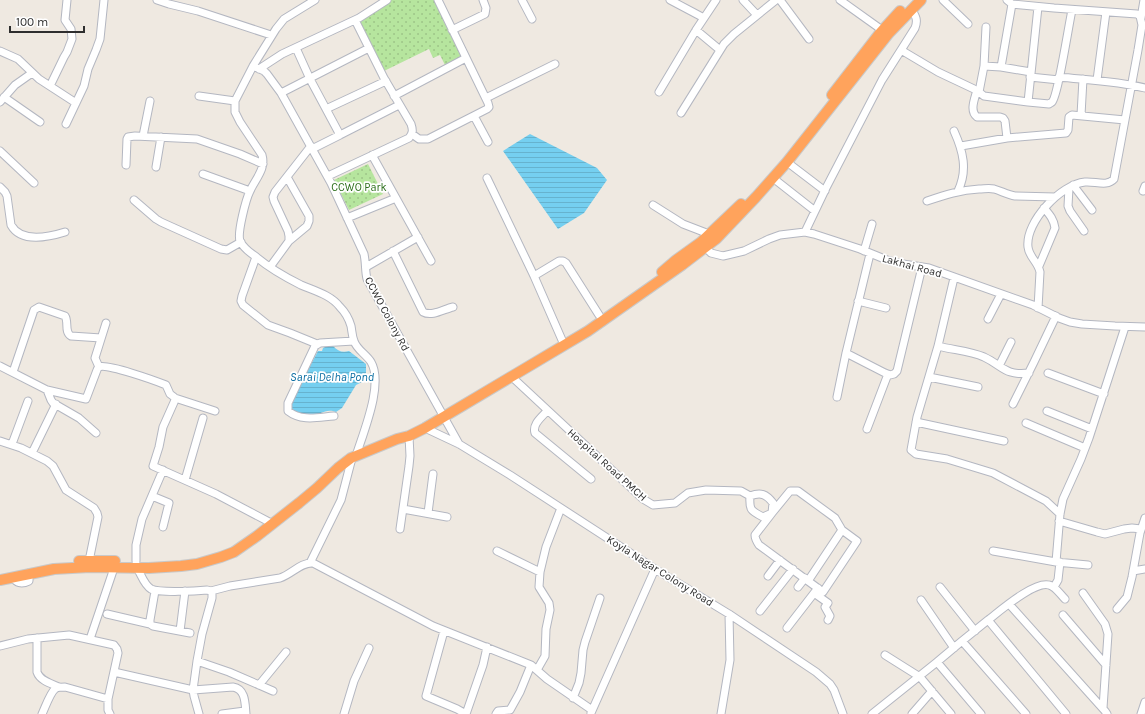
<svg xmlns="http://www.w3.org/2000/svg" width="1145" height="714" font-family="Karla,sans-serif">
<style>
.grass{fill:url(#grass-dots)}
.water{fill:url(#water-rules)}
.lines{fill:none;stroke-linecap:round;stroke-linejoin:round}
.minor-casing{stroke:#b4b7c1;stroke-width:9}
.highway-casing{stroke:#c9c9c9;stroke-width:12}
.minor{stroke:#fff;stroke-width:7}
.highway{stroke:#ffa35c;stroke-width:10}
.labels{text-anchor:middle;dominant-baseline:central;stroke-width:3.5;stroke-linejoin:round;paint-order:stroke}
.park-label{font-size:11px;fill:#2c6e1b;stroke:#fff}
.street-label{font-size:11px;fill:#2e2e2e;stroke:#fff}
.water-label{font-size:12px;font-style:italic;fill:#0d6fa3;stroke:#fff}
</style>
<defs>
<pattern id="grass-dots" width="8" height="8" patternUnits="userSpaceOnUse"><rect width="8" height="8" fill="#b6e59e"/><path d="M2 2h.1M6 6h.1" fill="none" stroke="#9dc588" stroke-width="1.8" stroke-linecap="round"/></pattern>
<pattern id="water-rules" width="6" height="5" patternUnits="userSpaceOnUse"><rect width="6" height="5" fill="#75cff0"/><path d="M0 2.5h6" fill="none" stroke="#66b2ce"/></pattern>
</defs>
<rect width="100%" height="100%" fill="#efe9e1"/>
<path class="grass" d="M391,0H434L464,57L446,67L440,55L433,58L429,49L384,71L359,23Z
M368,164L383,194L349,210L334,180Z"/>
<path class="water" d="M530,134L597,168L607,180L584,213L558,229L503,151Z
M327,346H333C338,351 342,353 349,351L366,364V373L362,382L356,385L342,408L336,412C326,408 320,415 311,416C305,416 297,413 292,412L290,404L318,351H322L323,348Z"/>
<g class="lines">
<g class="minor-casing">
<path id="minor" d="M157,0L169,4L198,11L271,35
M315,0L284,19L276,29L253,66L235,101V112L240,122L262,155C266,169 256,178 250,191C246,199 237,233 240,241C243,247 249,252 255,256C269,268 285,277 301,285C315,291 331,295 340,307C345,312 349,319 351,326C352,331 352,336 354,341C357,350 366,354 371,362C384,384 363,433 356,456
M522,0L532,19
M670,0L704,18
M743,0L757,15
M780,0L809,39
M840,0L882,30
M943,0L968,24
M1007,0L1012,4L1054,8L1137,14L1140,16L1142,25L1138,50L1114,179C1107,187 1095,181 1085,182C1061,184 1025,222 1028,247C1029,257 1038,262 1040,272L1038,308
M1141,18L1144,0
M986,27L984,66L979,92L984,96L1028,102L1049,104C1050,103 1051,103 1052,102C1058,96 1069,23 1072,10
M452,30L485,14L486,8L483,0
M696,30L720,50
M296,48L310,79L340,135L399,105
M901,50L938,72L974,89L979,92
M0,51L18,59L39,79L76,103
M253,66L264,71L267,74L281,93L331,183L364,254C366,263 365,271 367,279L459,444
M984,66L1001,67L1031,72
M1001,67L1012,4
M259,69L282,54L359,18L387,0
M1030,77L1059,80
M1059,77C1088,80 1117,81 1145,88
M1097,80L1106,12
M50,86L64,57L67,52L72,39L71,29L65,20L67,0
M977,90C975,98 969,111 977,117H1000L1003,118L1005,121L1007,138
M659,92L696,30L716,0
M281,93L369,48
M199,96L235,101
M394,96L466,58
M4,97L40,122
M486,98L555,64
M0,102L15,85L32,73
M1028,102L1038,7
M326,109L386,81
M681,113L724,44L734,34L776,0
M1081,115L1083,79
M474,116L488,142
M66,124L84,86L88,69L96,50L100,39L104,0
M954,131C963,151 968,170 958,191
M412,134L419,139H428L487,109L489,107L488,103L438,0
M143,136L150,101
M961,146L1007,138L1066,133L1068,130L1069,117L1072,115L1125,120
M312,149L340,135
M0,151L34,183
M372,155L431,261
M787,162L825,191
M126,165L127,139L128,137L135,136L197,139L240,154L263,164
M156,167L161,137
M203,174L250,191
M328,176L409,138C413,133 413,130 411,124L384,78L355,20
M287,177L309,216V221L307,226L289,241
M487,178L534,276L562,340
M773,178L815,211
M1073,185L1092,210
M0,187L5,192L7,196L11,225C21,243 49,237 65,232
M1069,188L1068,206L1070,211L1084,231
M1143,191L1145,186
M134,200L156,219L161,222L221,249L227,250L241,242
M927,201C945,195 960,190 979,189C984,189 989,188 994,189C1001,191 1008,195 1015,196L1055,197
M653,205L683,224L709,234
M347,218L396,198
M805,232L826,188L882,80L915,28C918,20 916,16 911,9
M703,245L711,253L723,256L744,251L769,239L780,235L805,232L814,234L860,249L887,260L903,264L929,268L1033,305L1059,318L1070,322L1082,324L1115,326L1145,327
M393,251L423,312C432,317 444,309 453,307
M864,251L872,224
M256,257L242,296L241,301L243,305L268,325L290,333L317,344
M1039,266L1055,228C1054,220 1050,215 1044,208
M270,267L289,241V236L288,231L274,201L273,197L275,192L311,146
M366,267L418,237
M534,276L559,261H563L566,263L599,315
M954,278L938,346L917,417L911,450L916,454L947,459L993,473L1046,501L1060,514
M858,301L886,308
M988,319L1001,294
M938,346C953,350 970,351 984,357C1003,366 1005,376 1029,373
M846,353L885,373L890,375L894,374L897,371L922,267
M0,366L47,390L51,400L53,403L79,418L96,433
M999,366L1011,342
M99,367L95,358L106,323
M13,372L34,310L39,307L65,316C69,322 64,332 71,336L101,338
M1048,373L1104,394
M512,377L643,499L653,505L675,503L688,493L706,490L741,491L750,496C749,510 751,511 763,517L772,513L790,491H798L835,518L842,530L808,581L759,545C757,542 755,539 755,535L772,513L773,503C766,494 761,492 750,496
M929,377L978,387
M47,390L86,399L97,370C97,369 98,368 99,367C106,363 156,381 166,385L170,394L174,397L175,400L163,427L159,447L153,466L216,494L273,524
M837,397L846,353L870,254
M175,398L215,411
M1013,404L1034,362L1056,316
M547,411C542,417 532,424 535,433L591,479
M1047,411L1092,429
M334,416C319,417 302,422 288,411V403L315,346L320,343L354,341
M916,422L1004,441
M1026,423L1085,448
M425,428L459,444L510,475L655,569L729,614L816,672L830,684L834,690L843,714
M867,429L888,374
M0,441L21,448L47,461L53,466L66,490L94,508L97,513L98,517L89,561
M12,444L28,401
M32,453L56,404
M185,480L203,418
M152,496L169,503L163,527
M403,509L447,517
M428,513L433,474
M1059,521L1097,532L1105,534L1124,529L1132,528L1141,529
M400,529L409,466L410,456L409,436
M497,551L540,572
M993,551L1056,562L1088,565
M136,561V545L142,519L163,470
M1056,562L1060,514L1063,499L1081,459L1089,438L1125,327
M310,563L341,500L352,458
M137,568C141,574 144,585 151,589C159,593 197,591 207,590L211,591L212,594V598L202,634L197,661L193,690L194,696L199,714
M1133,571L1145,569
M768,576L780,560
M12,577C17,583 21,585 29,581V573
M808,581L823,592L857,541L842,530
M798,587L805,578
M940,587L975,631
M1054,587L1058,580L1060,562
M155,591L150,620V624L153,626L190,633
M211,591L230,586L280,578C292,574 301,562 313,563L433,626L531,665L547,679L592,710
M814,593L828,603L825,607L830,616L828,620
M1083,593L1105,624L1108,634L1103,708
M921,600L954,648
M1009,604L1105,711L1107,714
M1117,609L1127,597L1132,577L1140,533L1145,518
M760,611L793,569
M107,614L150,624
M1063,615L1106,665
M988,620C1000,611 1034,581 1049,585C1055,586 1060,594 1065,599
M787,628L818,588
M180,631L185,591
M444,631L426,696L457,709L466,714L483,665L487,647
M37,638V672C40,681 52,684 59,687
M90,639L114,568
M0,646L28,639L69,635L114,645L117,649L118,653L108,699V710L110,714
M885,655L920,677L951,714
M197,661L229,672L273,691
M937,662L962,641
M537,670L545,656L546,629L550,610L549,603L539,587L540,572L546,547L561,508
M114,672L193,690L233,687C246,689 245,704 246,714
M259,685L286,652
M573,698L579,683L581,673L583,650L585,642L600,598
M591,713L655,569
M42,714C45,708 50,693 55,689C57,687 61,687 65,687L108,699
M222,714L245,711
M344,714L354,681L369,648
M496,714L498,711L510,710L520,692L531,665
M721,714L730,660L729,614
M872,714L937,662L981,714
M912,714L932,691
M1026,714L962,641L988,620L1066,714
M1141,714L1145,702"/>
</g>
<g class="highway-casing">
<path id="highway" d="M832,95L880,33L900,11
M662,272L676,260L701,242L741,204
M79,561H115
M0,580L54,569L90,567L149,568L181,566L197,564L221,557L234,552L257,536L299,503L317,488L338,468L351,458L397,439L409,436L425,428L588,331L682,265L716,239L756,197L787,162L889,33L921,0"/>
</g>
<use href="#minor" class="minor"/>
<use href="#highway" class="highway"/>
</g>
<g class="labels">
<g class="park-label">
<text x="359" y="187">CCWO Park</text>
</g>
<g class="street-label">
<text transform="translate(912 266) rotate(15)">Lakhai Road</text>
<text transform="translate(387 314) rotate(62)">CCWO Colony Rd</text>
<text transform="translate(607 465) rotate(42)">Hospital Road PMCH</text>
<text transform="translate(660 571) rotate(32)">Koyla Nagar Colony Road</text>
</g>
<g class="water-label">
<text x="332" y="377">Sarai Delha Pond</text>
</g>
</g>
<path d="M10 26v6h74v-6" fill="none" stroke="#2e2e2e" stroke-width="2"/>
<text x="16" y="26" font-size="12" fill="#2e2e2e" stroke="#ffffff" stroke-width="3" paint-order="stroke">100 m</text>
</svg>
